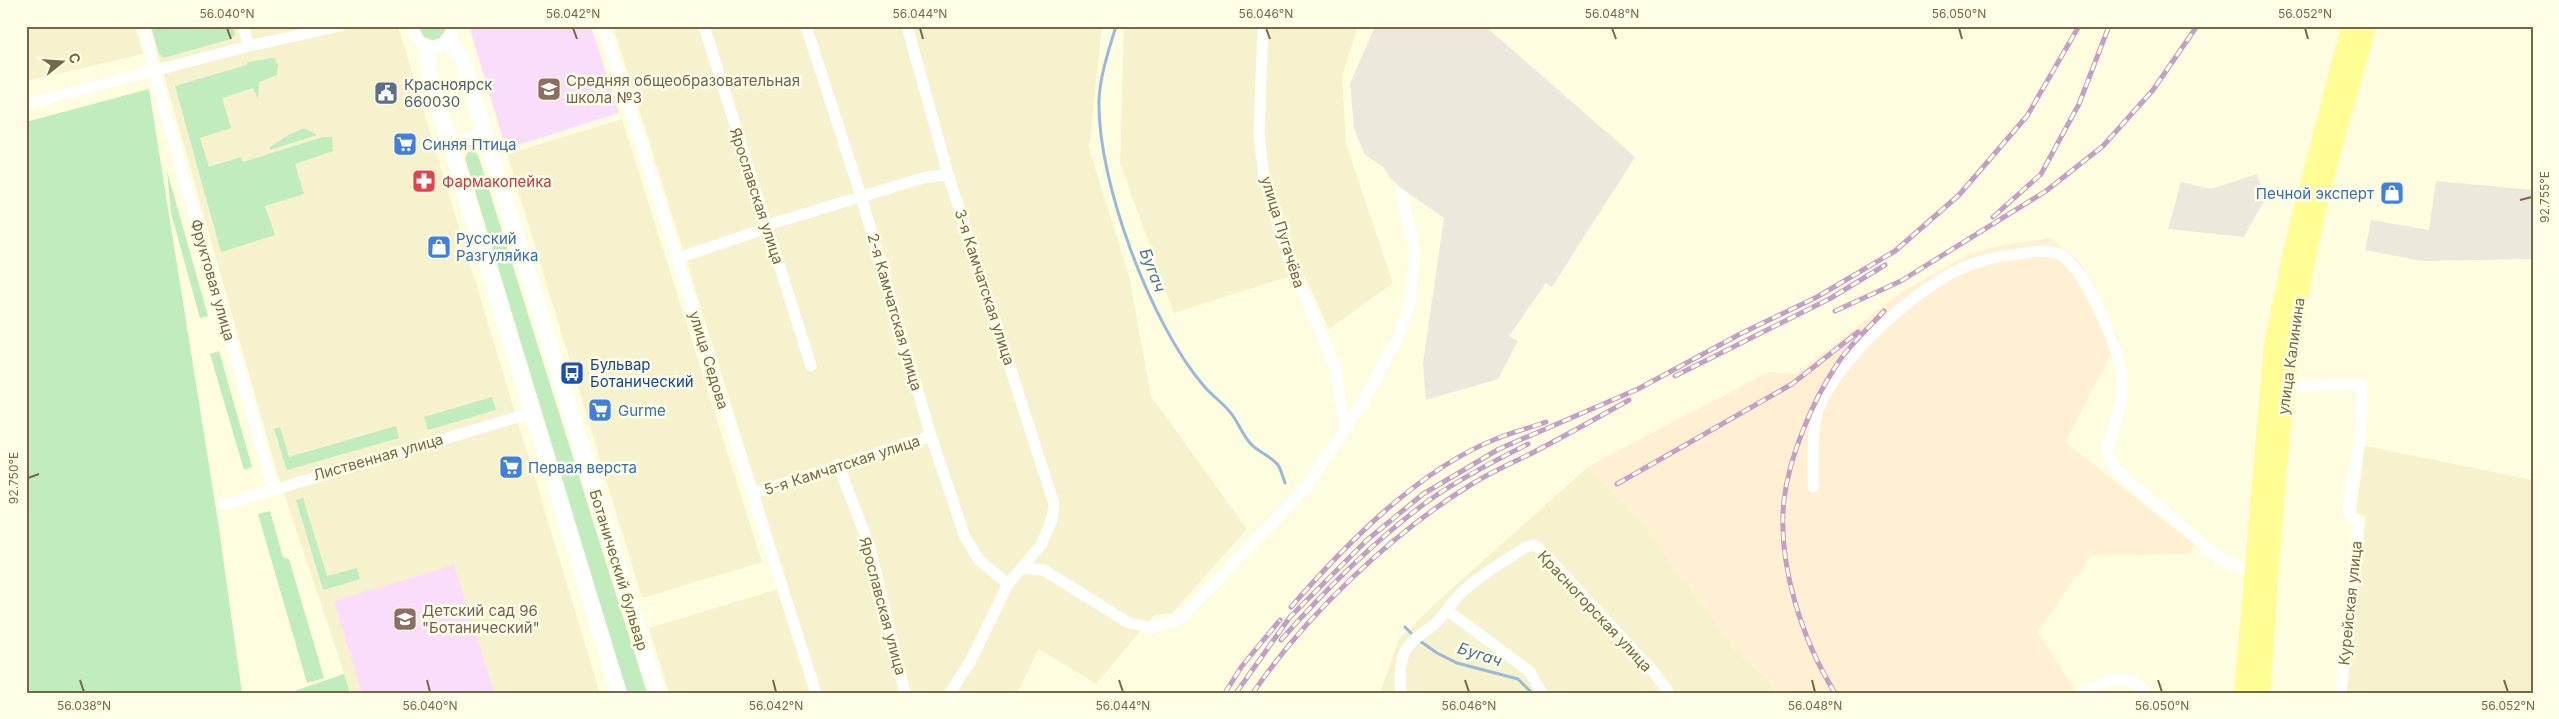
<svg xmlns="http://www.w3.org/2000/svg" width="2559" height="719" font-family="Inter,sans-serif">
<style>
.residential{fill:#f6f2ce}
.commercial{fill:#fff0d3}
.industrial{fill:#ece9dc}
.education{fill:#faddfa}
.green{fill:#c0ecbe}
.lines{fill:none;stroke-linecap:round;stroke-linejoin:round}
.stream{stroke:#99b9db;stroke-width:3}
.street{stroke:#fff;stroke-width:11}
.secondary{stroke:#fff;stroke-width:16}
.primary{stroke:#fffe95;stroke-width:18}
.rail-casing{stroke:#c39ec7;stroke-width:5}
.rail{stroke:#fffee7;stroke-width:3;stroke-dasharray:9;stroke-linecap:butt}
.ticks{fill:none;stroke:#766846;stroke-width:2}
.labels{text-anchor:middle;dominant-baseline:central;stroke-width:5;stroke-linejoin:round;paint-order:stroke}
.education-label{font-size:15px;fill:#785e54;stroke:#fffee7;text-anchor:start}
.service-label{font-size:15px;fill:#4e5e75;stroke:#fffee7;text-anchor:start}
.shop-label{font-size:15px;fill:#366cbe;stroke:#fffee7;text-anchor:start}
.health-label{font-size:15px;fill:#be3a42;stroke:#fffee7;text-anchor:start}
.street-label{font-size:15px;fill:#766846;stroke:#fffee7}
.transit-label{font-size:15px;fill:#164399;stroke:#fffee7;text-anchor:start}
.water-label{font-size:16px;font-style:italic;fill:#4671a1;stroke:#fffee7}
.neatline{fill:none;stroke:#766846;stroke-width:2}
.ticks-label{font-size:12px;text-anchor:middle;fill:#766846}
</style>
<rect width="100%" height="100%" fill="#fefde0"/>
<path class="residential" d="M26,26H135L143,54L26,81Z
M150,26H398L600,693H295L344,674L277,472Z
M613,26H1102L1089,148L1129,276L1151,396L1247,529L1172,613L1154,615L1096,684L1039,649L1017,693H669L649,628L788,586Z
M1124,26H1358L1342,77L1346,144L1393,283L1329,329L1303,272L1174,313L1120,163Z
M622,119L762,562L642,598L507,154Z
M2365,446L2533,480V693H2346L2366,516L2356,513Z
M1589,466L1643,524L1737,652L1766,677L1777,693H1380L1399,639L1450,590Z"/>
<path class="commercial" d="M2050,238L2079,261L2119,339L2065,442L2194,544L2189,554L2091,555L2037,632L2077,693H1777L1766,677L1737,652L1643,524L1589,466L1769,372L1796,374L1898,294L1967,255L2002,245Z"/>
<path class="industrial" d="M1375,26H1485L1635,157L1552,287L1546,283L1509,336L1518,341L1498,379L1426,400L1423,363L1444,218L1404,190L1391,179L1383,167L1364,154L1354,128L1350,84Z
M2257,174L2265,199L2244,237L2168,229L2181,182L2211,189Z
M2436,181L2533,190V259L2422,261L2365,250L2371,220L2429,230Z"/>
<path class="education" d="M469,26H591L619,113L506,149Z
M454,565L494,693H362L334,601Z"/>
<path class="green" d="M151,26H233L235,35L231,39L164,58L159,54Z
M418,26H447L441,38L432,40L424,37Z
M274,58L278,65L277,75L259,82L258,99L253,88L222,98L231,128L200,138L209,167L241,157L243,162L323,137H332L333,151L295,164L304,194L265,206L275,235L221,252L175,86L247,65L248,62Z
M149,89L219,528L242,693H26V122Z
M304,128L317,135L270,150V147L290,134Z
M474,151L478,155L647,693H627L465,158L468,152Z
M167,171L208,316L200,318L171,213Z
M219,351L252,467L244,470L210,354Z
M492,397L496,410L428,430L424,417Z
M396,426L399,438L287,470L274,429L280,427L289,457Z
M303,498L327,576L357,568L360,579L323,590L296,500Z
M270,511L283,557L289,559L324,678L307,683L258,514Z
M344,674L350,693H295L294,691Z"/>
<g class="lines">
<path class="stream" d="M1116,26C1109,50 1100,75 1099,100C1097,181 1151,324 1203,385C1211,395 1222,402 1230,412C1238,421 1242,435 1251,444C1258,452 1271,456 1278,465C1281,470 1283,477 1285,483
M1405,627L1411,633
M1420,641L1437,653L1457,663L1518,679L1532,693"/>
<path class="street" d="M144,26L157,84L273,488
M243,26L249,46
M412,26C417,54 452,54 453,26
M603,26L816,693
M704,26L811,366
M806,26L861,196L931,436L965,537L979,560L1008,584
M907,26L948,174L1054,504L1052,519L1041,545L1008,584L971,660L950,693
M1263,26L1259,134L1264,179L1288,257L1335,367L1345,430
M26,104L249,46L340,26
M449,143L485,133
M678,258L767,228L774,223L923,178L948,174
M2286,387L2362,384L2360,437L2348,511L2358,524L2341,693
M838,464L870,548L905,693
M1813,487C1814,461 1810,425 1822,401C1845,354 1909,295 1956,271C1974,262 1998,256 2018,254C2031,252 2045,249 2059,254C2084,265 2119,349 2122,376C2124,402 2113,429 2106,453L2117,471L2222,560L2252,572
M753,493C813,475 871,454 931,436
M223,505L534,412
M1021,568L1044,570L1127,622L1150,628L1180,619L1306,487L1362,403L1397,339L1410,303L1415,250L1401,194
M1448,611L1529,671L1542,693
M1401,693C1400,678 1399,665 1405,651C1412,638 1426,632 1436,623C1446,613 1453,600 1463,591C1482,574 1505,561 1526,547L1533,545L1539,548L1652,670L1669,693
M2082,693C2104,681 2128,669 2146,693"/>
<path class="secondary" d="M448,40L462,59L657,693
M427,47L428,69L439,108L619,693"/>
<path class="primary" d="M2243,693L2273,343L2296,234L2350,26
M2261,693C2271,561 2277,428 2299,298C2314,205 2342,116 2367,26"/>
<g class="rail-casing">
<path id="rail" d="M1993,217L2041,174L2079,104L2109,26
M1835,311L1901,281L2046,191L2103,146L2153,90L2197,26
M1675,376L1831,298L1885,265
M1617,484L1792,384L1858,332
M1291,607C1345,545 1419,469 1496,439C1512,432 1530,428 1546,422
M1281,640C1325,590 1374,541 1428,501C1459,479 1494,461 1528,444
M1225,693L1242,666L1280,620
M1236,693L1290,617L1367,540L1423,494L1499,449L1638,389L1742,333L1817,297L1895,251L1959,195L2027,116L2079,26
M1253,693C1305,616 1392,533 1472,484C1491,472 1512,463 1532,453C1565,436 1597,418 1629,400
M1835,693C1802,640 1777,563 1784,500C1789,457 1812,402 1836,366C1848,346 1868,329 1884,311"/>
</g>
<use href="#rail" class="rail"/>
</g>
<path class="ticks" d="M227,28L231,39M573,28L577,39M920,28L923,39M1266,28L1270,39M1612,28L1616,39M1959,28L1962,39M2305,28L2308,39M2520,200L2532,197M28,478L39,474M80,680L84,692M427,680L430,692M773,680L776,692M1119,680L1123,692M1465,680L1469,692M1812,680L1815,692M2158,680L2162,692M2504,680L2508,692"/>
<defs>
<g id="school-square" transform="scale(1.25)"><rect x="-9" y="-9" width="18" height="18" rx="4" fill="#8d6e63" stroke="#fffee7"/><path d="M0-5L7-2L0 1L-7-2ZM-4 1L0 2.5L4 1V4Q0 6-4 4Z" fill="#fff"/></g>
<g id="civic-square" transform="scale(1.25)"><rect x="-9" y="-9" width="18" height="18" rx="4" fill="#5c6f8a" stroke="#fffee7"/><path d="M-.6-6.5H3V-4.5H.6V-3L4-1V1h2V6H-6V1h2V-1L-.6-3ZM-1.2 2.5V6h2.4V2.5Z" fill="#fff"/></g>
<g id="supermarket-square" transform="scale(1.25)"><rect x="-9" y="-9" width="18" height="18" rx="4" fill="#3f7fe0" stroke="#fffee7"/><path d="M-6-5.5h2.5l.6 2H6L4.5 2H-2.5L-4.4-4H-6ZM-1.5 3.2a1.3 1.3 0 1 0 .1 0ZM3 3.2a1.3 1.3 0 1 0 .1 0Z" fill="#fff"/></g>
<g id="pharmacy-square" transform="scale(1.25)"><rect x="-9" y="-9" width="18" height="18" rx="4" fill="#e0444e" stroke="#fffee7"/><path d="M-2-6h4v4h4v4h-4v4h-4v-4h-4v-4h4Z" fill="#fff"/></g>
<g id="shop-square" transform="scale(1.25)"><rect x="-9" y="-9" width="18" height="18" rx="4" fill="#3f7fe0" stroke="#fffee7"/><path d="M-5-2.5h2.3a2.7 3.5 0 0 1 5.4 0H5L5.5 6h-11ZM-1.5-2.5h3a1.5 2.3 0 0 0-3 0Z" fill="#fff"/></g>
<g id="bus-square" transform="scale(1.25)"><rect x="-9" y="-9" width="18" height="18" rx="4" fill="#1a4fb4" stroke="#fffee7"/><path d="M-5-6H5V4H4V6H2V4H-2V6H-4V4H-5ZM-3.5-4V0h7V-4ZM-3.5 1.2v1.5H-2V1.2ZM2 1.2v1.5H3.5V1.2Z" fill="#fff"/></g>
</defs>
<g fill-rule="evenodd">
<use href="#school-square" x="549" y="89"/>
<use href="#civic-square" x="386" y="93"/>
<use href="#supermarket-square" x="405" y="144"/>
<use href="#pharmacy-square" x="424" y="181"/>
<use href="#shop-square" x="2392" y="193"/>
<use href="#shop-square" x="439" y="247"/>
<use href="#bus-square" x="572" y="373"/>
<use href="#supermarket-square" x="600" y="410"/>
<use href="#supermarket-square" x="511" y="467"/>
<use href="#school-square" x="405" y="619"/>
</g>
<g class="labels">
<g class="education-label">
<text x="566" y="80">Средняя общеобразовательная<tspan x="566" dy="17">школа №3</tspan></text>
<text x="422" y="610">Детский сад 96<tspan x="422" dy="17">"Ботанический"</tspan></text>
</g>
<g class="service-label">
<text x="404" y="84">Красноярск<tspan x="404" dy="17">660030</tspan></text>
</g>
<g class="shop-label">
<text x="422" y="144">Синяя Птица</text>
<text x="2374" y="193" text-anchor="end">Печной эксперт</text>
<text x="456" y="238">Русский<tspan x="456" dy="17">Разгуляйка</tspan></text>
<text x="618" y="410">Gurme</text>
<text x="528" y="467">Первая верста</text>
</g>
<g class="health-label">
<text x="442" y="181">Фармакопейка</text>
</g>
<g class="street-label">
<text transform="translate(757 196) rotate(72)">Ярославская улица</text>
<text transform="translate(1283 232) rotate(73)">улица Пугачёва</text>
<text transform="translate(213 280) rotate(74)">Фруктовая улица</text>
<text transform="translate(985 287) rotate(72)">3-я Камчатская улица</text>
<text transform="translate(895 312) rotate(74)">2-я Камчатская улица</text>
<text transform="translate(2291 356) rotate(-82)">улица Калинина</text>
<text transform="translate(709 360) rotate(73)">улица Седова</text>
<text transform="translate(378 457) rotate(-16)">Лиственная улица</text>
<text transform="translate(842 465) rotate(-18)">5-я Камчатская улица</text>
<text transform="translate(619 570) rotate(73)">Ботанический бульвар</text>
<text transform="translate(2350 603) rotate(-84)">Курейская улица</text>
<text transform="translate(883 606) rotate(75)">Ярославская улица</text>
<text transform="translate(1595 611) rotate(47)">Красногорская улица</text>
</g>
<g class="transit-label">
<text x="590" y="364">Бульвар<tspan x="590" dy="17">Ботанический</tspan></text>
</g>
<g class="water-label">
<text transform="translate(1153 270) rotate(69)">Бугач</text>
<text transform="translate(1480 654) rotate(18)">Бугач</text>
</g>
</g>
<rect width="2559" height="719" fill="none" stroke="#fffee7" stroke-width="55"/>
<g transform="translate(62 62) rotate(73)" stroke="#fffee7" stroke-width="4" paint-order="stroke">
<path d="M0-4L9 19L0 12L-9 19Z" fill="#766846"/>
<text y="-8" font-size="14" font-weight="bold" text-anchor="middle" fill="#766846">С</text>
</g>
<rect x="28" y="28" width="2504" height="664" class="neatline"/>
<g class="ticks-label">
<text x="227" y="18">56.040°N</text>
<text x="573" y="18">56.042°N</text>
<text x="920" y="18">56.044°N</text>
<text x="1266" y="18">56.046°N</text>
<text x="1612" y="18">56.048°N</text>
<text x="1959" y="18">56.050°N</text>
<text x="2305" y="18">56.052°N</text>
<text transform="translate(2545 197) rotate(-90)" y="4">92.755°E</text>
<text transform="translate(14 478) rotate(-90)" y="4">92.750°E</text>
<text x="84" y="710">56.038°N</text>
<text x="430" y="710">56.040°N</text>
<text x="776" y="710">56.042°N</text>
<text x="1123" y="710">56.044°N</text>
<text x="1469" y="710">56.046°N</text>
<text x="1815" y="710">56.048°N</text>
<text x="2162" y="710">56.050°N</text>
<text x="2508" y="710">56.052°N</text>
</g>
</svg>
